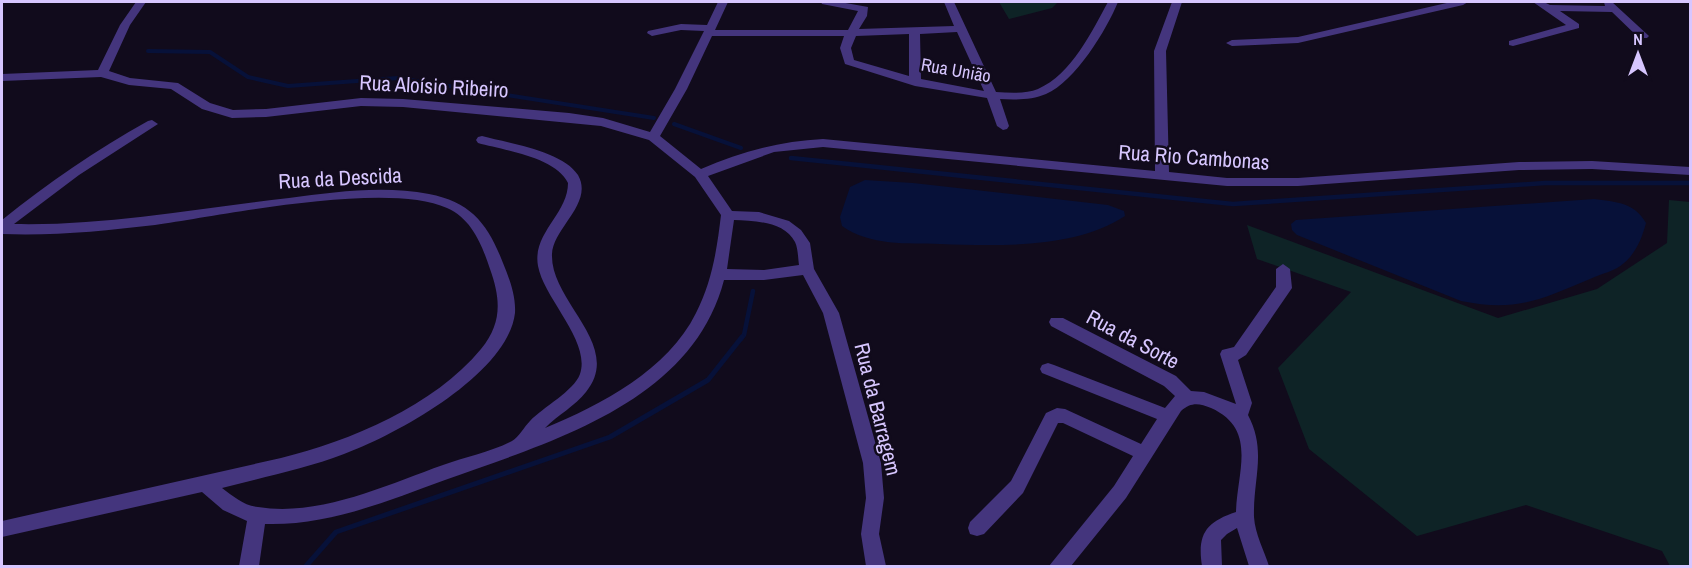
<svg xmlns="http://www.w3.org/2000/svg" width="1692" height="568" font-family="'Archivo Narrow',sans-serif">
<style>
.green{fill:#0e2326}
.water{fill:#071139}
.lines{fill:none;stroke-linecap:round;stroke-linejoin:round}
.stream-far2{stroke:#071139;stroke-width:4}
.stream-far1{stroke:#071139;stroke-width:4.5}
.stream{stroke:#071139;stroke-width:5}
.minor{fill:#44357d;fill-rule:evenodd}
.labels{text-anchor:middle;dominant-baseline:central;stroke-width:5;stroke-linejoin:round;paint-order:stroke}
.far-street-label{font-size:18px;fill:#d7c6ff;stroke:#110b1c}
.street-label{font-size:21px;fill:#d7c6ff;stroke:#110b1c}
</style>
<rect width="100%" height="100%" fill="#110b1c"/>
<path class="green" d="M999,2H1058L1052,8L1009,19Z
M1669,200L1690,202V566H1670L1662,551L1526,505L1417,536L1309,449L1278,368L1351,292L1257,259L1247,225L1498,318L1597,289L1667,243Z"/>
<path class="water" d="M865,180L913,183L1108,205L1124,211L1125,216C1075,249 998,246 940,244C907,243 870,246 842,226L840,217L850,187Z
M1594,199C1616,202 1634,202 1646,223C1642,238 1636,253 1624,263C1616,271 1600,274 1590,279C1540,300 1516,312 1461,301L1297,235L1292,230L1291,224L1296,220Z"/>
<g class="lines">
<path class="stream-far2" d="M148,51L210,52L248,77L288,86L398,78L654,118
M674,124L741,148"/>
<path class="stream-far1" d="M791,158L1233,204L1545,183H1690
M741,339L744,335L753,291"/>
<path class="stream" d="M306,566L336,532L610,437L708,380L742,337"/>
<path class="minor" d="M136,2H146L130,25L109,71L130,78L178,83L210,103L233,110L266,109L361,98L403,99L569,113L603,118L650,132L675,89L704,31L681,30L652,36L647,33L648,31L681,24L707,25L718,2H728L715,30H848L858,11L822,4L821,2H840L868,7L867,16L859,29L954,26L944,2H954L996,92C1010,93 1026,94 1038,89C1072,74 1092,31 1108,2H1118C1107,29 1075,82 1046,94C1032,100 1015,100 1000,99L1009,126L1007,129L1003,130L997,126L987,98L915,86L845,64L840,48L844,36H712L687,89L660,136L701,169C741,152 780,141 823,139L1155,171L1154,51L1172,2H1182L1166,51L1169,172L1227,178H1298L1519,162L1592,161L1690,167V175L1592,169L1519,170L1298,186H1227L823,147L774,152L708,176L732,211L759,212L789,221L801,230L810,243L814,269L839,313L881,463L884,498L879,534L886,566H866L861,534L866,498L863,463L823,313L803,275L764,280H724C692,403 550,442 445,480C387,501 328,526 265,524L259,566H239L247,521L223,510L202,492L2,537V521L281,458C350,441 434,406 481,349C502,323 501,300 490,269C482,245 472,219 447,208C387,181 224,215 155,225C104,231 53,236 2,234V220C48,183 96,150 148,121L152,120L158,124L79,175L14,224C107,226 197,208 289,198C334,192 383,185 429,194C471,202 488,224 503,263C509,278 516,295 515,313C508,374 396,435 344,454C305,469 263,477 222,488C233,496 244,506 258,507C320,517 386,485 443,465C465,457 491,452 512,441C519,437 524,427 530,421C543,407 574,391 580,374C591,341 544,299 538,266C532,233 568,214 568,183C556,157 503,150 478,143L476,140L478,137L482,136C508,143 563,151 578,175C594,203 553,228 552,254C550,302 624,345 586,392C575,406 558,415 545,428C601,405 668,370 696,313C712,282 717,249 721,215L695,177L649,140L601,126L403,107L361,106L266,117L232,118L202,109L171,89L129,85L101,77L2,81V74L98,70L120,25ZM957,32L984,91L921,79L920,34ZM909,34V76L854,60L851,48L856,36ZM734,220C754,221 784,221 795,242C798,248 798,258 799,265L764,270L727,269Z
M1451,2H1468L1463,5L1298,43L1232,46L1226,43L1232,40L1298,37Z
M1533,2H1544L1550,5L1605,6L1604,2H1612L1649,36L1647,38H1639L1612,12L1560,11L1579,24V28L1513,46L1509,45V41L1566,25Z
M1283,264L1290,269L1292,288L1246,355L1238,360L1252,403L1248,415C1267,451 1253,478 1254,517C1255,534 1264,550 1269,566H1249L1237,528L1227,534L1221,540L1222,566H1202C1197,534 1206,522 1236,512C1237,472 1258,429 1211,408C1199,403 1191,402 1181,411L1126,498L1071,566H1049L1114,486L1133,456L1063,423H1058L1023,493L984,534L977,536L970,534L968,528L970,522L1011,481L1046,413L1057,408L1065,409L1141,444L1157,419L1042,373L1040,369L1042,365L1048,363L1054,365L1165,408L1175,396L1164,386L1051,326L1049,322L1051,318H1063L1176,376L1191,391L1204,392L1236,404L1220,354L1222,350L1234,347L1276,287V269Z"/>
</g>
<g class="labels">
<g class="far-street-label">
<text transform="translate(956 70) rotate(10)">Rua União</text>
</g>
<g class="street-label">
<text transform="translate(434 86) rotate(3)">Rua Aloísio Ribeiro</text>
<text transform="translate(1194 157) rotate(4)">Rua Rio Cambonas</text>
<text transform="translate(340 178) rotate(-3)">Rua da Descida</text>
<text transform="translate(1133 339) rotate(28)">Rua da Sorte</text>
<text transform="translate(878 409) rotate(76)">Rua da Barragem</text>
</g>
</g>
<rect width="1692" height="568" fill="none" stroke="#d7c6ff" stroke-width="6"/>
<g transform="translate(1638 54)" stroke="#110b1c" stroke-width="4.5" paint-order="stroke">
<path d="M0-4.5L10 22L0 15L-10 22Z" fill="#d7c6ff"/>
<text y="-9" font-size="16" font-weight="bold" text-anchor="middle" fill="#d7c6ff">N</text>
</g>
</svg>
